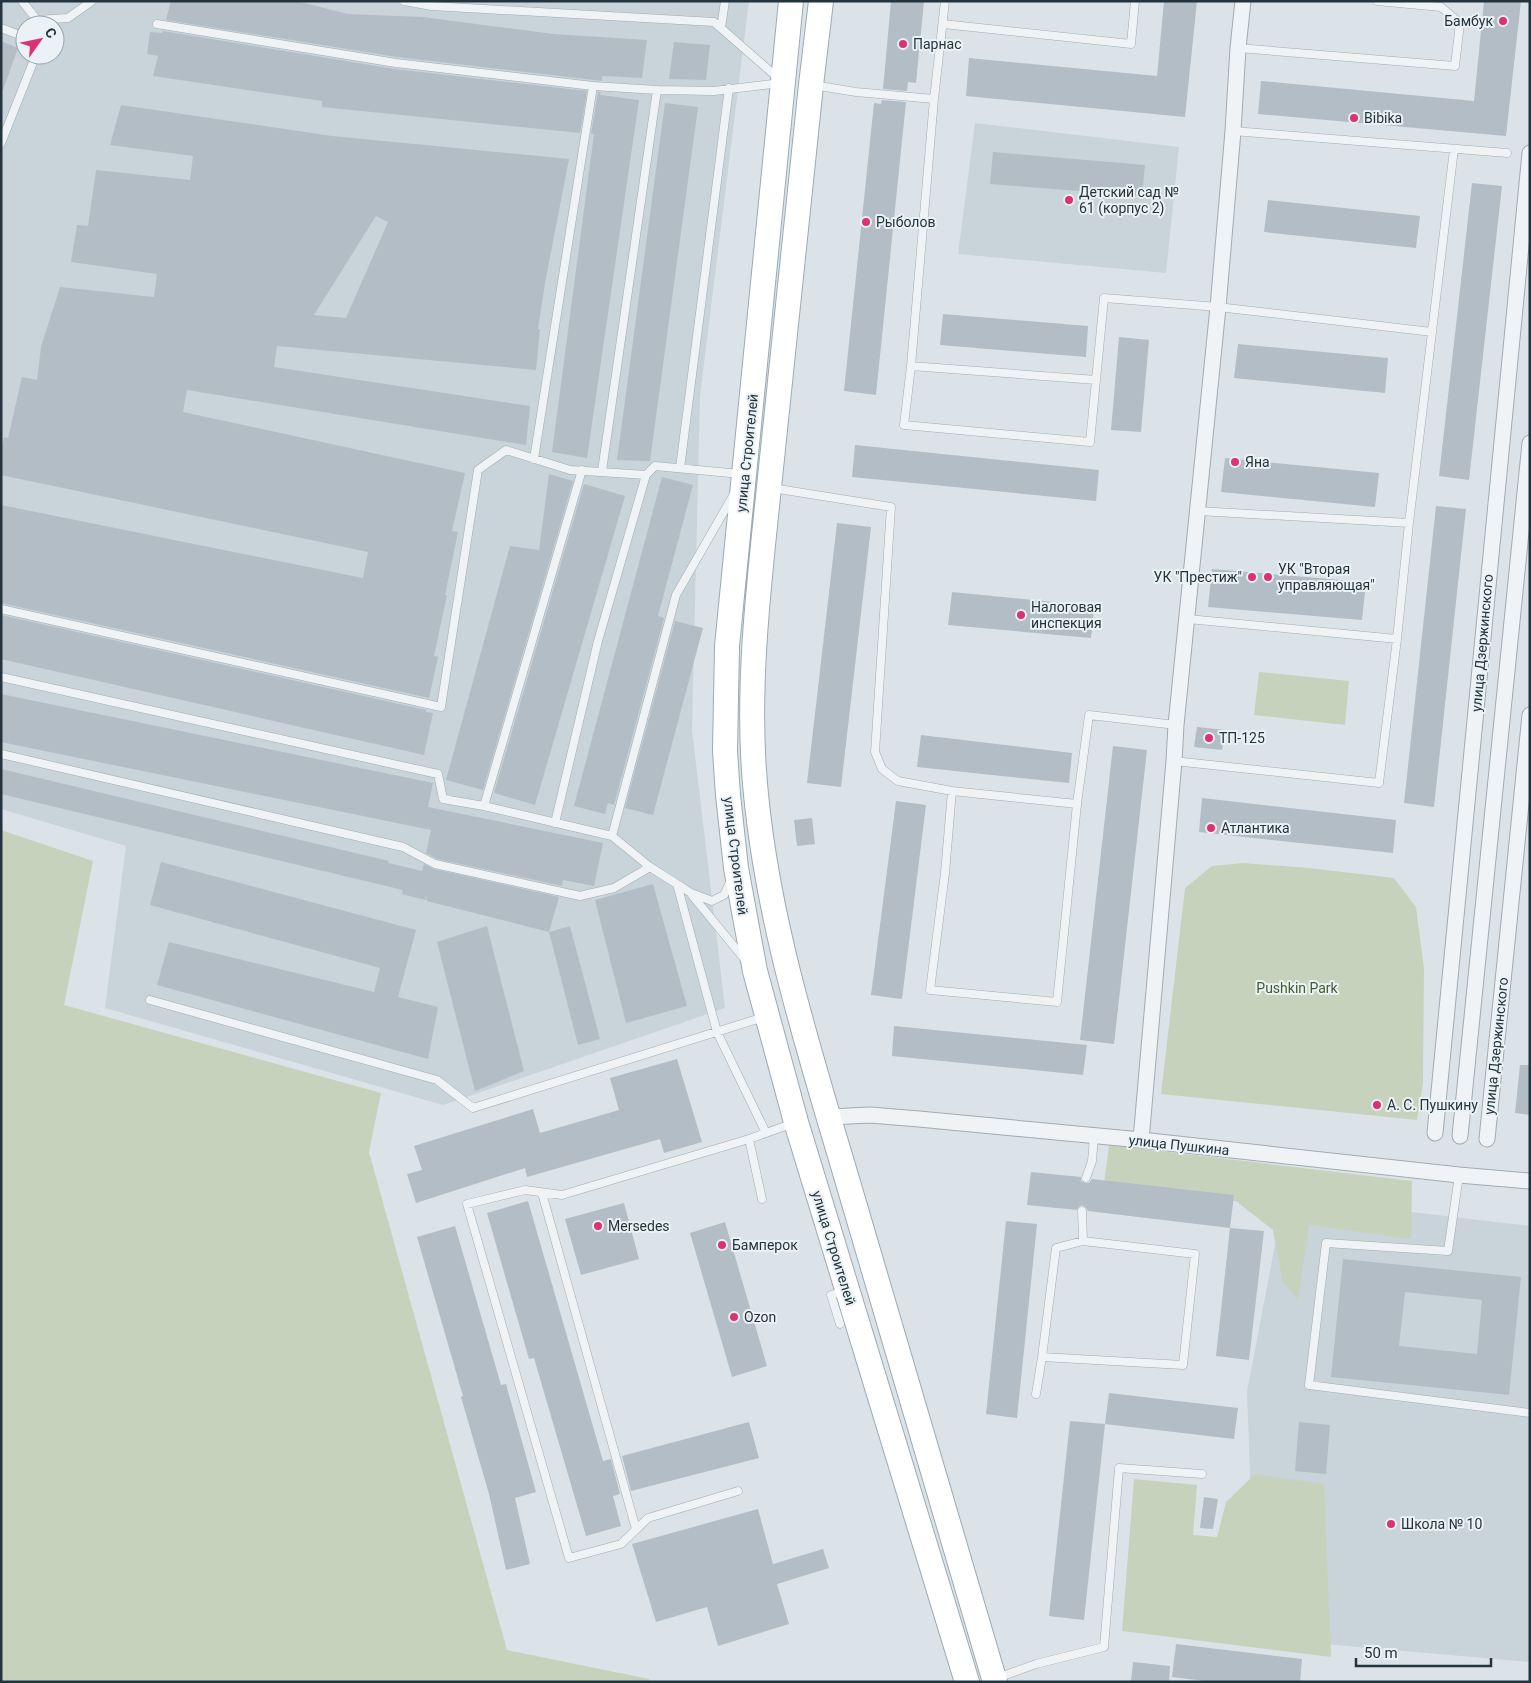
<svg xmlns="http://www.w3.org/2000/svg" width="1531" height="1683" font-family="Roboto,sans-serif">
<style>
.built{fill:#c9d3da;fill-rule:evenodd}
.green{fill:#c7d2bc}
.building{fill:#b2bdc5;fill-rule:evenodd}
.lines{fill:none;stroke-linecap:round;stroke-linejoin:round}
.lane-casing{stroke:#a1abb2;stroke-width:9}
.street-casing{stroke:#a1abb2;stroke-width:17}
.primary-casing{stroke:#9aaab4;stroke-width:26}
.lane{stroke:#eff3f6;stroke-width:8}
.street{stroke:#eff3f6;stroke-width:15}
.primary{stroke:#fff;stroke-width:24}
.poi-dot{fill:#db3272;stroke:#ebf2f5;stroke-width:2}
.labels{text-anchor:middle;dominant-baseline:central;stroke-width:4;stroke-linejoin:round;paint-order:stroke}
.poi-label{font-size:14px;fill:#24343f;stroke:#ebf2f5;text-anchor:start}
.street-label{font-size:14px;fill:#24343f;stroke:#ebf2f5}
.park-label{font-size:14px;fill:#425c30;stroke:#ebf2f5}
</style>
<rect width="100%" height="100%" fill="#dce3e8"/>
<path class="built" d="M1,1H749L700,396L692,730L725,1008L443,1105L105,1008L126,846L1,809ZM25,25H55V55H25Z
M975,123L1179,147L1166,273L958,254Z
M1284,1197L1530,1226V1662L1256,1638L1247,1392Z"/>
<path class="green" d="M1259,672L1349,681L1345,725L1254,715Z
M1,830L93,861L64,1005L381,1093L369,1152L507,1650L649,1679L650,1682H1Z
M1243,863L1309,868L1394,878L1416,907L1424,968L1423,1083L1417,1120L1161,1094L1185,888L1212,866Z
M1109,1145L1412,1181L1411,1239L1309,1225L1298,1300L1283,1282L1273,1230L1236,1201L1104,1184Z
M1255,1474L1324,1484L1331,1657L1122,1631L1134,1479L1197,1485L1193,1535L1217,1537L1226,1502Z"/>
<path class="building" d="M171,1H296L348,14L423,17L553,34L647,40L642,78L602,76V81L594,80L397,57L166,20Z
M891,1H924L916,83L908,82L907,91L883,89Z
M1164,1H1197L1185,117L966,96L969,58L1157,76Z
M1484,1H1521L1506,136L1258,114L1261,81L1474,101Z
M163,31L395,69L587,91L580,133L322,107V101L153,76L158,56L147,54L150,32L162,33Z
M1,41L18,48L3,90H1Z
M674,42L710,45L706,80L669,79Z
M598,92H601L600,95L639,100L587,458L552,452L594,134H591Z
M882,100L906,102L876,395L844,391L874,103L881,104Z
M665,103L698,107L650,461L617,460Z
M121,105L332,136L569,159L545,283L538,329H540L536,370L277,346L274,367L530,406L526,445L187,390L183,412L465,473L452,531L458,532L445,595H447L434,656L438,657L429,698L1,603V505L363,578L368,552L1,475V452L4,437L8,438L22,377L37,380L41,347L60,287L154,297L157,274L71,262L77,225L88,226L96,170L190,180L193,156L110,145ZM376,216L388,222L346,318L314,315Z
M993,152L1145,165L1142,196L990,184Z
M1472,183L1502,186L1469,480L1439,476Z
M1268,200L1420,216L1416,248L1264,232Z
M943,314L1088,326L1086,357L940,345Z
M1119,337L1149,340L1141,432L1111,430Z
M1238,344L1388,358L1385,393L1234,378Z
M855,445L1099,470L1096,501L852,477Z
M1225,458L1379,473L1375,507L1221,492Z
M549,474L573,481L483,790L446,780L510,546L539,550Z
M662,477L693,485L658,616L664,618L614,805L608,803L605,814L574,806Z
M584,484L625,496L535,805L494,793Z
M1436,506L1466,509L1434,807L1404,803Z
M837,523L871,527L841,787L807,783Z
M1212,569L1366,582L1362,620L1208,607Z
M952,592L1094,606L1091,638L948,625Z
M1,615L426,710V712L433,713L424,755L1,659Z
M675,621L703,628L653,815L625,808Z
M1,694L433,783L428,807L603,843L594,886L563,880L562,886L437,859L426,853L431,830L1,742Z
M1197,727L1225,730L1222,750L1194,747Z
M921,735L1072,753L1069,783L917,767Z
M1113,746L1147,750L1114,1044L1080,1040Z
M1,769L389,861L388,863L422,871L424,864L434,869L559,897L549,932L427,901L426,896L425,900L402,894L403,890L1,794Z
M1202,798L1396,820L1393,853L1199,832Z
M896,801L926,805L902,999L871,995Z
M812,818L815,844L797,846L794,820Z
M161,862L416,930L398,997L438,1007L428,1059L157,985L169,942L374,992L380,968L150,905Z
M653,884L687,1006L626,1023L595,900Z
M487,926L524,1071L475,1091L437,942Z
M570,926L600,1039L578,1045L549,932Z
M894,1026L1087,1045L1083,1075L892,1056Z
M677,1059L702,1142L664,1153L660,1139L527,1177L525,1168L416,1203L407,1174L422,1170L414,1146L533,1109L540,1133L619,1110L610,1078Z
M1520,1065H1530V1115L1515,1113Z
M1031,1172L1081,1177V1181L1085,1183H1089L1092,1179L1234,1195L1230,1228L1088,1211L1086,1208L1082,1205L1079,1207L1077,1210L1027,1205Z
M528,1201L603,1461L611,1459L620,1494L613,1496L621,1526L586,1536L534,1358L529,1359L487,1213Z
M624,1203L639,1259L581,1275L565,1219Z
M1006,1221L1037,1224L1017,1418L986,1414Z
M725,1222L767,1366L732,1377L690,1233Z
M455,1226L501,1385L506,1384L536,1492L515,1498L530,1564L506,1570L489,1494L461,1397L463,1396L417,1237Z
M1230,1228L1264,1231L1249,1360L1216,1356Z
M1343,1259L1521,1277L1509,1395L1331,1377ZM1405,1292L1482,1300L1477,1354L1399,1346Z
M1109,1393L1238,1408L1234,1439L1105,1424Z
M1070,1421L1105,1424L1084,1620L1049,1616Z
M749,1422L759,1458L631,1491L622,1456Z
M1299,1422L1330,1425L1326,1474L1295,1471Z
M1204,1497L1218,1499L1213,1529L1200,1528Z
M758,1509L773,1564L823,1549L829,1568L777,1584L789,1624L718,1646L707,1607L656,1622L632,1544Z
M1176,1644L1302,1659L1300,1682H1214L1172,1677Z
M1133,1662L1170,1666L1169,1682H1131Z"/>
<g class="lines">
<g class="lane-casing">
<path id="lane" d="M22,1L37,20L68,18L92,1
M404,1L432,6L714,22L778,78
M157,24L396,63L593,86L657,90L714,91L780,83
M943,24L1131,44L1135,1
M1,28L25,37
M721,28L725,1
M1238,48L1455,66L1460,23L1441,7L1377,1
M813,85L856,92L934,99L945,1
M934,99L911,366L1096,380L1104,298L1218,307L1432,332L1409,523
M1233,131L1507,153
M1,143L36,55
M1432,332L1454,149
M911,366L904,425L1090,442L1096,380
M534,459L593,86
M680,468L729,88
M602,471L657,90
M772,488L891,507L875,752L882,769L898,781L952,791L1077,804L1089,715L1176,725
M1,609L441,707L478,470L506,450L570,470L646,475L655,466L741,474
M1188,619L1397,639L1409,523L1198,511
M1,677L438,774L443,799L484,806L612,836L650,867L677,884L691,893L712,901L724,895L732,878
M1,754L403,847L435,864L580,896L614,888L650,867
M1174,761L1379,783L1397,639
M952,791L945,873L930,990L1057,1002L1077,804
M484,806L582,470
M555,823L598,641L646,475
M612,836L676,595L734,494
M677,884L717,1032L766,1133
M692,895L746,961
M150,1000L437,1080L473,1108L764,1017
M749,1139L762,1199
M1459,1175L1448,1251L1326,1243L1309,1385L1530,1413
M1086,1178L1092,1161L1094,1136
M542,1193L636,1529
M1082,1211L1083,1241
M1083,1241L1195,1254L1183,1365L1042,1357L1056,1248Z
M840,1324L831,1295L845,1291
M1036,1394L1042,1357
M738,1491L648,1518L621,1544L569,1558L467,1204L525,1190L562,1195L749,1139L794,1123
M997,1678L1036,1664L1104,1647L1119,1468L1202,1474"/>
</g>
<g class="street-casing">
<path id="street" d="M829,1117L870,1115L919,1119L1141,1140L1459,1175L1530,1181
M1435,1133L1530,153
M1460,1136L1530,443
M1487,1139L1530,715
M1141,1140L1174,761L1176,725L1218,307L1233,131L1238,48L1243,1"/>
</g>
<g class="primary-casing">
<path id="primary" d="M791,1L727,646L725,751L728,795L736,868L755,971L796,1122L967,1682
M821,1L811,85C798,213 785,341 771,468C761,567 747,673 754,771C764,913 809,1050 849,1186C898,1351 947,1516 995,1682"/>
</g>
<use href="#lane" class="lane"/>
<use href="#street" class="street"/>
<use href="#primary" class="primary"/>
</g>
<g class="poi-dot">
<circle cx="1503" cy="21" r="5"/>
<circle cx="903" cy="44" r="5"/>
<circle cx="1354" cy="118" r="5"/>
<circle cx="1069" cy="200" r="5"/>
<circle cx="866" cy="222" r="5"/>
<circle cx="1235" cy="462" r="5"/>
<circle cx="1252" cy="577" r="5"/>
<circle cx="1268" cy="577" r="5"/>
<circle cx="1021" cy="615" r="5"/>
<circle cx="1209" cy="738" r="5"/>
<circle cx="1211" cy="828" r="5"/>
<circle cx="1377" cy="1105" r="5"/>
<circle cx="598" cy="1226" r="5"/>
<circle cx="722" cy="1245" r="5"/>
<circle cx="734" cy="1317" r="5"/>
<circle cx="1391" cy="1524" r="5"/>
</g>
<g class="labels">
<g class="poi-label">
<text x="1493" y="21" text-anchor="end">Бамбук</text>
<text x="913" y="44">Парнас</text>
<text x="1364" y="118">Bibika</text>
<text x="1079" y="192">Детский сад №<tspan x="1079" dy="16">61 (корпус 2)</tspan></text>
<text x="876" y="222">Рыболов</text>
<text x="1245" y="462">Яна</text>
<text x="1278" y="569">УК "Вторая<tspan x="1278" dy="16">управляющая"</tspan></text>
<text x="1242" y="577" text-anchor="end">УК "Престиж"</text>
<text x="1031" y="607">Налоговая<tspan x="1031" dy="16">инспекция</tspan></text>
<text x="1219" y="738">ТП-125</text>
<text x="1221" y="828">Атлантика</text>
<text x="1387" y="1105">А. С. Пушкину</text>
<text x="608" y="1226">Mersedes</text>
<text x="732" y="1245">Бамперок</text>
<text x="744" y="1317">Ozon</text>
<text x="1401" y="1524">Школа № 10</text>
</g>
<g class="street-label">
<text transform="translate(747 453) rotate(-84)">улица Строителей</text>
<text transform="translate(1482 643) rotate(-85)">улица Дзержинского</text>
<text transform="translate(736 856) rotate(83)">улица Строителей</text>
<text transform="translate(1496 1046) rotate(-84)">улица Дзержинского</text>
<text transform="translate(1179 1145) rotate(6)">улица Пушкина</text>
<text transform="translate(834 1248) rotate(73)">улица Строителей</text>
</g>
<g class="park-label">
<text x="1297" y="988">Pushkin Park</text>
</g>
</g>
<rect width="1531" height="1683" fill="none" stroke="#24343f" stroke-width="5"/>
<g transform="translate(40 40) rotate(57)"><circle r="24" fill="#ebf2f5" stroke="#9ba6ac"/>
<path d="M0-4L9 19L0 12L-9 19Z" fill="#db3272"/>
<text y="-8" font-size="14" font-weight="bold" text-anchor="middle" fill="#24343f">С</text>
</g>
<path d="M1356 1658v8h135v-8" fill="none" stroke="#24343f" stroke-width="2.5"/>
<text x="1364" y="1658" font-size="15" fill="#24343f" stroke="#ebf2f5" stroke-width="4" paint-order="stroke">50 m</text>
</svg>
